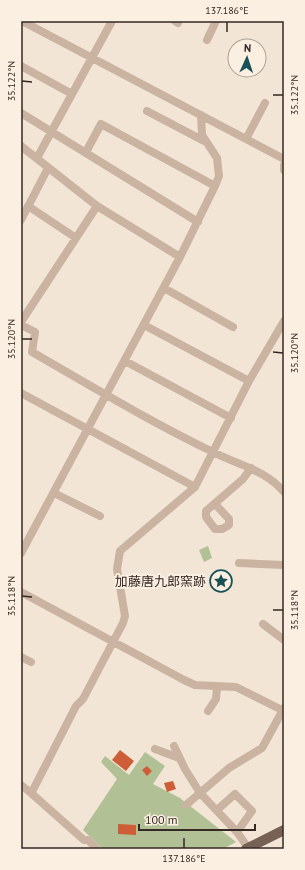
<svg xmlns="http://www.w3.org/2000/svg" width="305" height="870" font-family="'PT Sans','Noto Sans JP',sans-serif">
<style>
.green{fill:#b2c195}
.building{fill:#ce5e37}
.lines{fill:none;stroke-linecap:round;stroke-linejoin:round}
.minor{stroke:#cab4a1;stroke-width:8}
.major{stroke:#776054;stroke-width:10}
.ticks{fill:none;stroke:#342924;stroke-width:1.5}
.labels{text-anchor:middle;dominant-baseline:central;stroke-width:4;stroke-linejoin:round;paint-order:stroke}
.poi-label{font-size:13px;fill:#342924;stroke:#faefe1;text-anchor:end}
.neatline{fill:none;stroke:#342924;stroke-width:1.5}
.ticks-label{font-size:10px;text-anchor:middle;fill:#342924}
</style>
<rect width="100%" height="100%" fill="#f2e5d5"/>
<path class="green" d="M208,546L212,558L204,562L199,550Z
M145,752L165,766L153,784L180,798L236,842L223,849H103L83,830L117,779L101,762L105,756L129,775Z"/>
<path class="building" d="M120,750L134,761L126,771L112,760Z
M147,766L152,771L147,776L142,770Z
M173,781L176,789L167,792L164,783Z
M118,824L136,825V835L118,834Z"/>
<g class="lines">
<path class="minor" d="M22,21L284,159
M175,21L178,23
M207,40L216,21
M21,66L72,94
M147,111L204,141
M21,113L198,222
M246,139L265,103
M21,146L97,206L180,257
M86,152L101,124L215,186
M37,158L112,21
M284,165V170
M28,206L76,238
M21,220L48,168
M164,288L233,327
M21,322L97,206
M21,325L35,332L32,352C91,386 151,422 213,452C238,465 266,470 284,492
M125,361L231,418
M249,381L284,321
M21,393L195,487
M54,493L100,516
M215,504L229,519V525L222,529H215L206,517V511L243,479L251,468
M21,553L180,257L215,186L219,176L217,158L202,135L201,115
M239,563L284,565
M21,592L184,680L195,685L236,687L284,711
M263,624L284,640
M21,657L31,662
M208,711L216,699L217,687
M174,746L185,769L200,793L186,805
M155,749L179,758
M21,785L31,793L34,788L76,706L83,699L123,623L125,616L117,569L120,551L195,487L249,381L144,325
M31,793L84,840H88L97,849
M217,810L235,794L252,811L237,832
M249,849L237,832L200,793L229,768L262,748L284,708"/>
<path class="major" d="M246,849L284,830"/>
</g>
<path class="ticks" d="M227,32V22M22,81L32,82M273,95H283M22,339H32M273,352L283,353M22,596L32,597M273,610H283M184,848V838"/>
<defs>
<g id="sight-ring" transform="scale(1.15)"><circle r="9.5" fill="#faefe1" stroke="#185257" stroke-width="1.5"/><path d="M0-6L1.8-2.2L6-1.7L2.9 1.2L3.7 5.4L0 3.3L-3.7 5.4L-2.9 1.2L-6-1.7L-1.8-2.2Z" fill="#185257"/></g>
</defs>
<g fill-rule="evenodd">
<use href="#sight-ring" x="221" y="581"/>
</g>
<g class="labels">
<g class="poi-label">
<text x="206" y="581">加藤唐九郎窯跡</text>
</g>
</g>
<rect width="305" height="870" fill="none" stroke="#faefe1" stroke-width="44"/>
<g transform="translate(247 58) rotate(3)"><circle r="19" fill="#faefe1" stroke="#aba095"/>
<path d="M0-3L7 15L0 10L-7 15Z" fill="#185257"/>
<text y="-6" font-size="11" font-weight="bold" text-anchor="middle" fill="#342924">N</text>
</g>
<path d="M139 824v6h116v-6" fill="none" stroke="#342924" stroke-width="2"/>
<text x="145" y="824" font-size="12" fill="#342924" stroke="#faefe1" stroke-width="3" paint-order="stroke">100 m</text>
<rect x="22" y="22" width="261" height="826" class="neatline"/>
<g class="ticks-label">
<text x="227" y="14">137.186°E</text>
<text transform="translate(11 81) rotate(-90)" y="4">35.122°N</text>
<text transform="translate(294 95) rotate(-90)" y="4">35.122°N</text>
<text transform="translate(11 339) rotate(-90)" y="4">35.120°N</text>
<text transform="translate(294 353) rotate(-90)" y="4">35.120°N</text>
<text transform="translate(11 596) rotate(-90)" y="4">35.118°N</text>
<text transform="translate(294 610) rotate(-90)" y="4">35.118°N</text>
<text x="184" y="862">137.186°E</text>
</g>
</svg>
